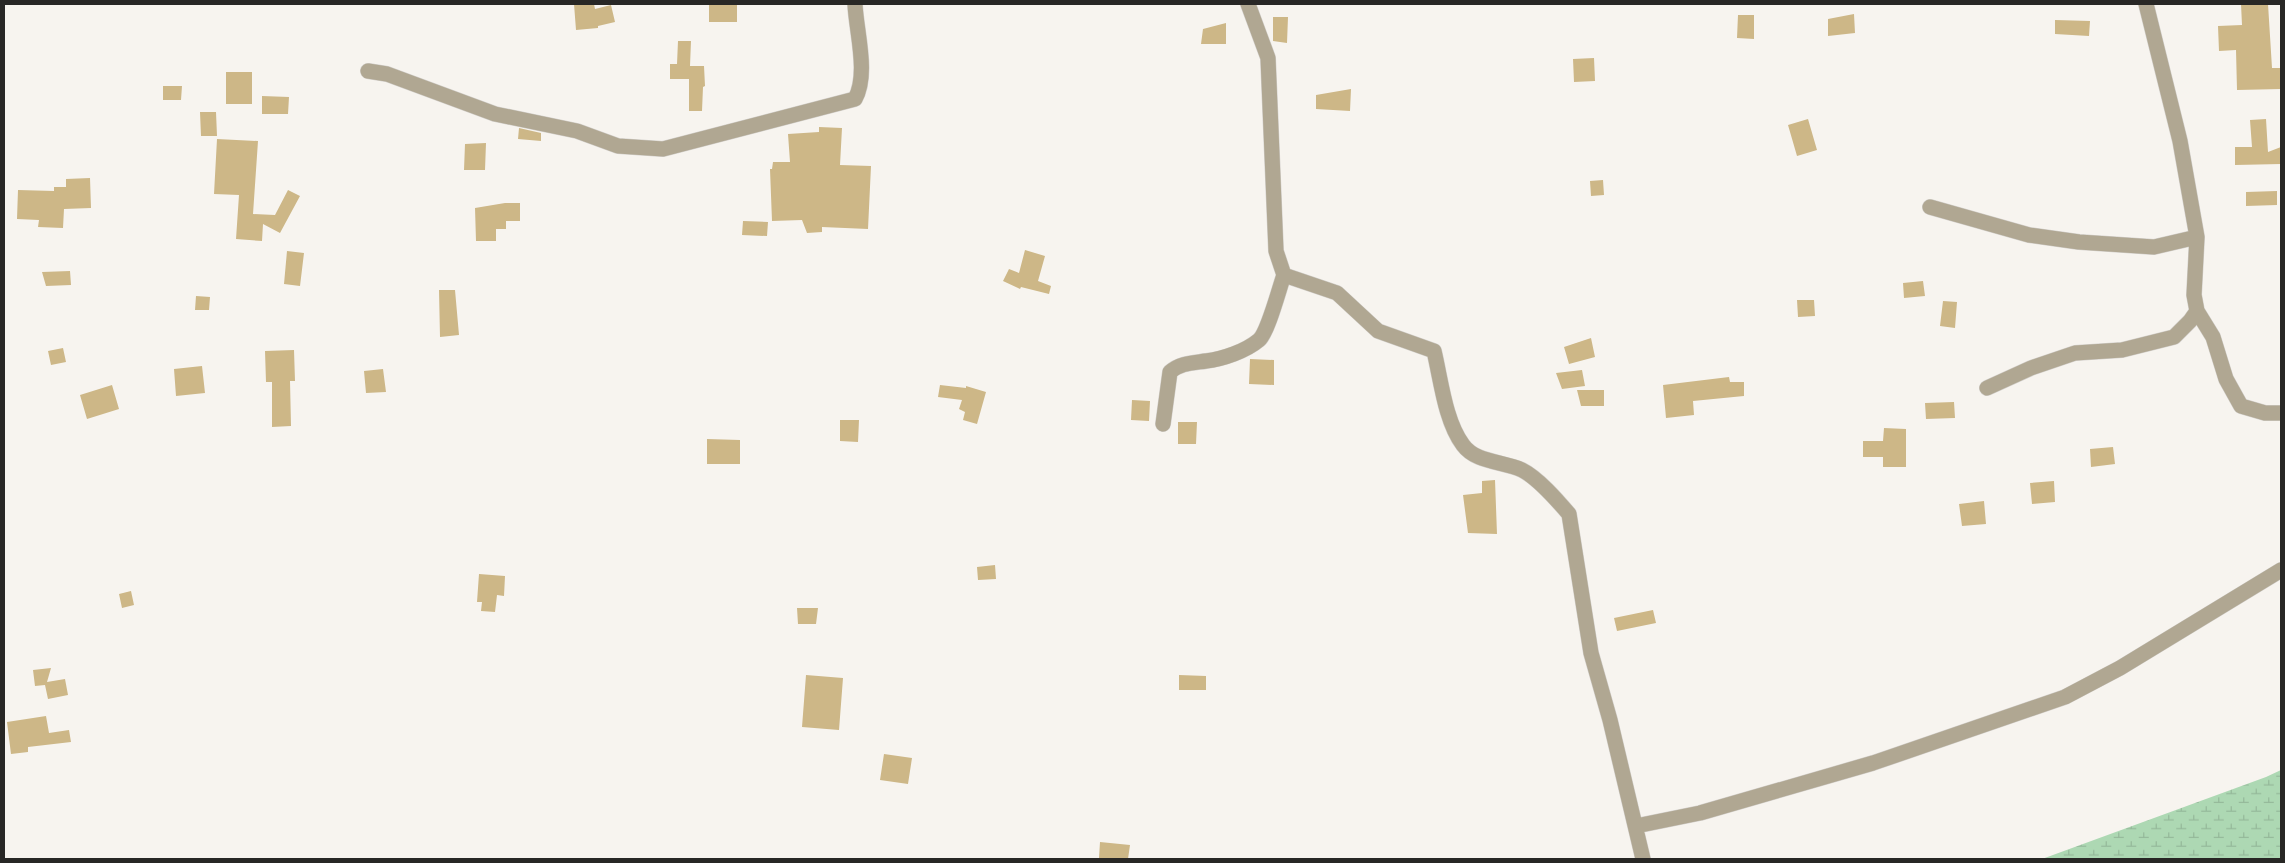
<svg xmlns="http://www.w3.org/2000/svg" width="2285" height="863" font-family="'Roboto Condensed',sans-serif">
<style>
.wetland{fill:url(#wetland-marsh)}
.building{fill:#cdb787}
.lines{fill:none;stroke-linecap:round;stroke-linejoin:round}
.minor-casing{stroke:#d2cfcb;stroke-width:16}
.minor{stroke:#b0a792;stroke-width:15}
</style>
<defs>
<pattern id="wetland-marsh" width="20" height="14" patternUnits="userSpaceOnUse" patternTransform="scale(1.25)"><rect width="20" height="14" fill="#add8b3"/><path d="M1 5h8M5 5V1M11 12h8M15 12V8" fill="none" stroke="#95b99a"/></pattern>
</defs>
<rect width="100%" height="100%" fill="#f7f4ef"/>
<path class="wetland" d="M2281,770V859H2042L2266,777Z"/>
<path class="building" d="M574,4H594L595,9L611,5L615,22L598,26V28L576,30Z
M709,4H737V22H709Z
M2241,4H2268L2272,68H2281V89L2237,90L2236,50L2219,51L2218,26L2242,25Z
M1854,14L1855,33L1828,36V19Z
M1738,15H1754V39L1737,38Z
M1273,17H1288L1287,43L1273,41Z
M2055,20L2090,21L2089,36L2055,34Z
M1226,23V44H1201L1203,29Z
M678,41H691L690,66H704L705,86L703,87L702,111H689V79H670V64H677Z
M1594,58L1595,81L1574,82L1573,59Z
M226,72H252V104H226Z
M163,86H182L181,100H163Z
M1351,89L1350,111L1316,109V95Z
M262,96L289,97L288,114H262Z
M200,112H216L217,136H201Z
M1808,119L1817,150L1797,156L1788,125Z
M2266,119L2268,152L2281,147V164L2235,165V147H2252L2250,120Z
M819,127L842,128L840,165L871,166L868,229L822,227V232L807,233L802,220L772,221L770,169H772L773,162H790L788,134L819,132Z
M519,128L541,133V141L518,139Z
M217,139L258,141L253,214L275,215L288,190L300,196L280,233L263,224L262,241L236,239L239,195L214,194Z
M486,143L485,170H464L465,144Z
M90,178L91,208L64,209L63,228L38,227L39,220L17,219L18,190L54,191V187H66V179Z
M1603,180L1604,195L1591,196L1590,181Z
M2277,191V205L2246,206V192Z
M505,203H520V221H506V229H496V241H476L475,208Z
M743,221L768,222L767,236L742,235Z
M1025,250L1045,256L1038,281L1051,286L1049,294L1021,287L1020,289L1003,281L1009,269L1019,273Z
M287,251L304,253L300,286L284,284Z
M70,271L71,285L46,286L42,272Z
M1923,281L1925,296L1904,298L1903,283Z
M439,290H455L459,335L440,337Z
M196,296L210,297L209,310H195Z
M1797,300H1814L1815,316L1798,317Z
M1943,301L1957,302L1955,328L1940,326Z
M1591,338L1595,357L1569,364L1564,347Z
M63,348L66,362L51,365L48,351Z
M294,350L295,381H290L291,426L272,427V382H266L265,351Z
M1250,359L1274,360V385L1249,384Z
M202,366L205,393L176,396L174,369Z
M383,369L386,392L366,393L364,371Z
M1582,370L1585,386L1562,389L1556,373Z
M1729,377L1730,382H1744V396L1693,401L1694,415L1666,418L1663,385Z
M112,385L119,409L87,419L80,395Z
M940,385L966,388V386L986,392L977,424L963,420L965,412L959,409L962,400L938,397Z
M1577,390H1604V406H1581Z
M1132,400L1150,401L1149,421L1131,420Z
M1954,402L1955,418L1926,419L1925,403Z
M840,420H859L858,442L840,441Z
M1178,422H1197L1196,444H1178Z
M1884,428L1906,429V467H1883V457H1863V441H1883Z
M707,439L740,440V464H707Z
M2113,447L2115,464L2091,467L2090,449Z
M1495,480L1497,534L1468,533L1463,495L1482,493V481Z
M2054,481L2055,502L2032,504L2030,483Z
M1984,501L1986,524L1962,526L1959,504Z
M995,565L996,579L978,580L977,567Z
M479,574L505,576L504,596L497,595L495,612L481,611L482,602H477Z
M131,591L134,605L122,608L119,594Z
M797,608H818L816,624H798Z
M1653,610L1656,623L1617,631L1614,618Z
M51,668L47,682L65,679L68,695L48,699L45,685L35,686L33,670Z
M806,675L843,678L839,730L802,727Z
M1179,675L1206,676V690H1179Z
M46,716L49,733L69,730L71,742L28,747V752L11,754L7,722Z
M884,754L912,758L908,784L880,780Z
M1100,842L1130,845L1128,859L1099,858Z"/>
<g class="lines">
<g class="minor-casing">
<path id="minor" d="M1248,4L1268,58L1276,251L1284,275L1337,293L1378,331L1434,351C1441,380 1445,421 1463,445C1476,463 1503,461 1522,470C1538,478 1557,500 1569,514L1591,653L1610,720L1643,859
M2146,4L2180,141L2197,237L2194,295L2197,311L2213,337L2226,379L2241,406L2265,413H2281
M368,71L387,74L495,114L577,131L618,146L663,149L855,99C869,74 856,31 855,4
M1930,207L2029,235L2079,242L2154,247L2197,237
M1987,388L2031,368L2075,353L2122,350L2174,337L2190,321L2197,311
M1163,424L1170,372C1180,363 1192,363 1206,361C1223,359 1246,351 1259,340C1268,332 1279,289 1284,275
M1636,826L1700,813L1873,763L2065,697L2120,668L2281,570"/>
</g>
<use href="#minor" class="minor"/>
</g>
<rect width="2285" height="863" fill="none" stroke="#282725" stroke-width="10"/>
</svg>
